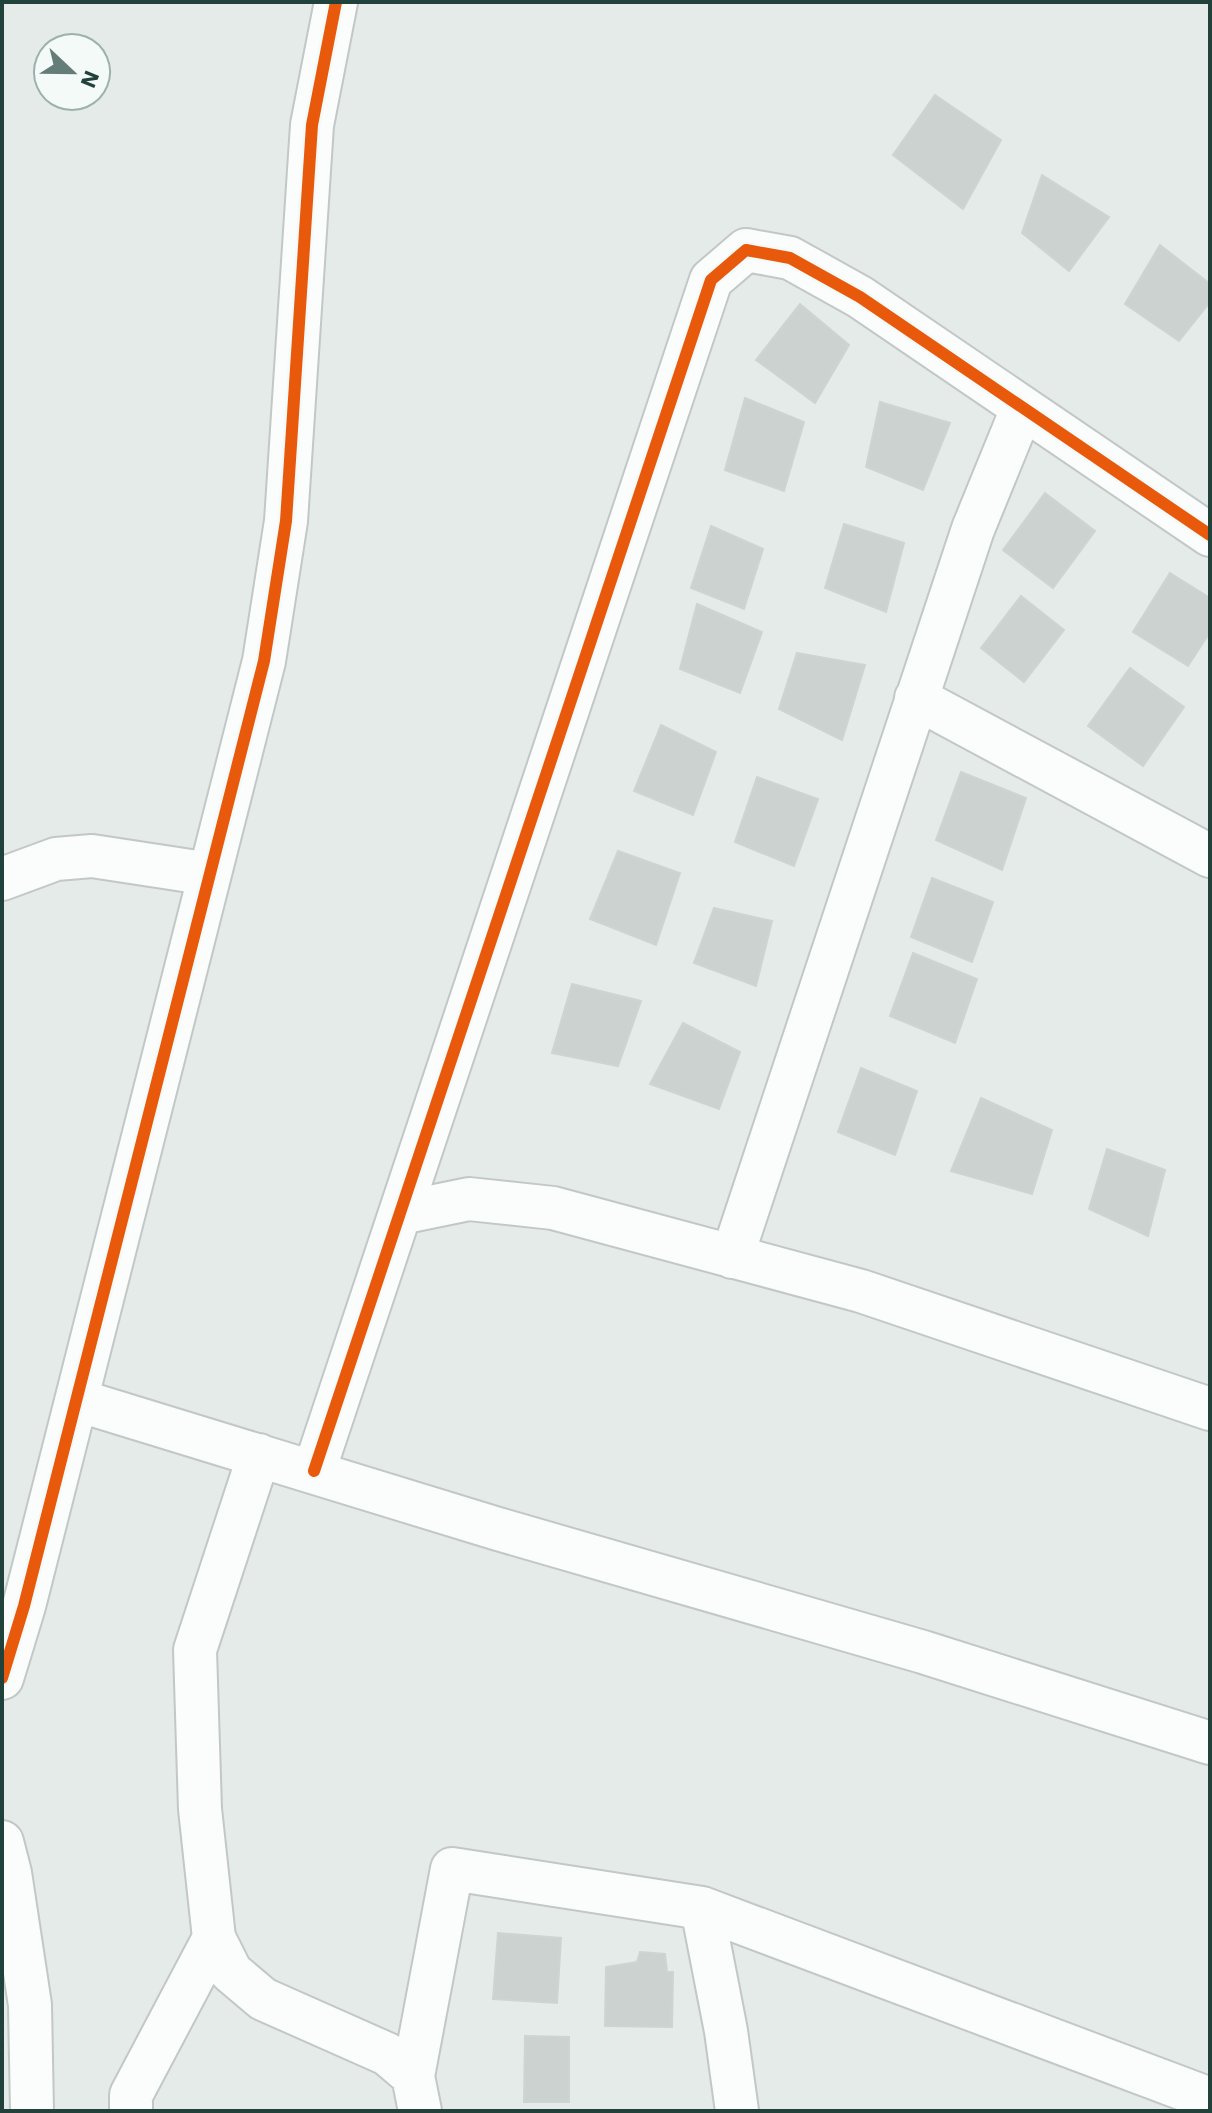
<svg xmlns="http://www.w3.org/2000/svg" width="1212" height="2113" font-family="'Work Sans',sans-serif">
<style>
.building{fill:#ccd2d0;stroke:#ced4d2;stroke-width:2}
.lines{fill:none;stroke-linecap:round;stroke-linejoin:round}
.street-casing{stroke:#c2c8c6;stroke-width:46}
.street{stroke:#fbfcfc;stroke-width:42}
.cycleway-casing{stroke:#f3faf7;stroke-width:17}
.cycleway{stroke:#e8590c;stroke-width:12}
</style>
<rect width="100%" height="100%" fill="#e5ebe9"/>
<path class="building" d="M935,95L1001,140L963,209L893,155Z
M1042,175L1109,217L1069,271L1022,233Z
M1160,245L1210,284V302L1179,341L1125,304Z
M800,304L849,345L815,403L756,360Z
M745,398L804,422L784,491L725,470Z
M880,402L950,423L923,490L866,467Z
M1045,493L1095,531L1053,588L1003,550Z
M844,524L904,543L886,612L825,588Z
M711,526L763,549L744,609L691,588Z
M1170,573L1210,598V632L1188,666L1133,632Z
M1021,596L1064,630L1024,682L981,648Z
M697,604L762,632L740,693L680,669Z
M797,653L865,665L842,740L779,709Z
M1130,668L1184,707L1143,766L1088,726Z
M661,725L716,752L693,815L634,791Z
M961,772L1026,798L1002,870L936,840Z
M757,777L818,799L794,866L735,842Z
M618,851L680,873L656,945L590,919Z
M932,878L993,902L972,962L911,937Z
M714,908L772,921L756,986L694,963Z
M913,953L977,979L955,1043L890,1016Z
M572,984L641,1001L618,1066L552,1053Z
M683,1023L740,1052L719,1109L650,1084Z
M861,1068L917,1091L895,1155L838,1132Z
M981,1098L1052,1130L1032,1194L951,1171Z
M1107,1149L1165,1170L1148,1236L1089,1209Z
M498,1933L561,1938L557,2003L493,1999Z
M640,1952L665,1954L667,1972H673L672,2027L605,2026L606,1967L637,1962Z
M525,2036L569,2037V2102H524Z"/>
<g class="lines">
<g class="street-casing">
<path id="street" d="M916,698L1210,856
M2,879L56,859L92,856L210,874
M401,1213L469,1199L553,1208L861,1291L1210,1409
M732,1257L973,529L1022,409
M77,1400L498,1529L923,1652L1210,1743
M259,1455L195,1650L200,1809L214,1938L231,1972L263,1999L387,2054L413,2076
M314,1471L711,280L746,250L790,258L860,297L1210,535
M2,1678L24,1606L264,661L286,521L312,125L336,2
M2,1842L10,1873L30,2005L32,2111
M702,1908L726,2031L737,2111
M131,2111V2095L214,1938
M420,2111L413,2076L452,1869L702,1908L1210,2099"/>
</g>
<use href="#street" class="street"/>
<g class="cycleway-casing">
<path id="cycleway" d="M314,1471L711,280L746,250L790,258L860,297L1210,535
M2,1678L24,1606L264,661L286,521L312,125L336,2"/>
</g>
<use href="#cycleway" class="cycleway"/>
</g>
<rect width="1212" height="2113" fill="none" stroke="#20423b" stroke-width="8"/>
<g transform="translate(72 72) rotate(112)"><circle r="38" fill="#f3faf7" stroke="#9fb0ac" stroke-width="2"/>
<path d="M0-6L14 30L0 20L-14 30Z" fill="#657d78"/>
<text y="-12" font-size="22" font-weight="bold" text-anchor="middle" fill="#20423b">N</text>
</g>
</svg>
